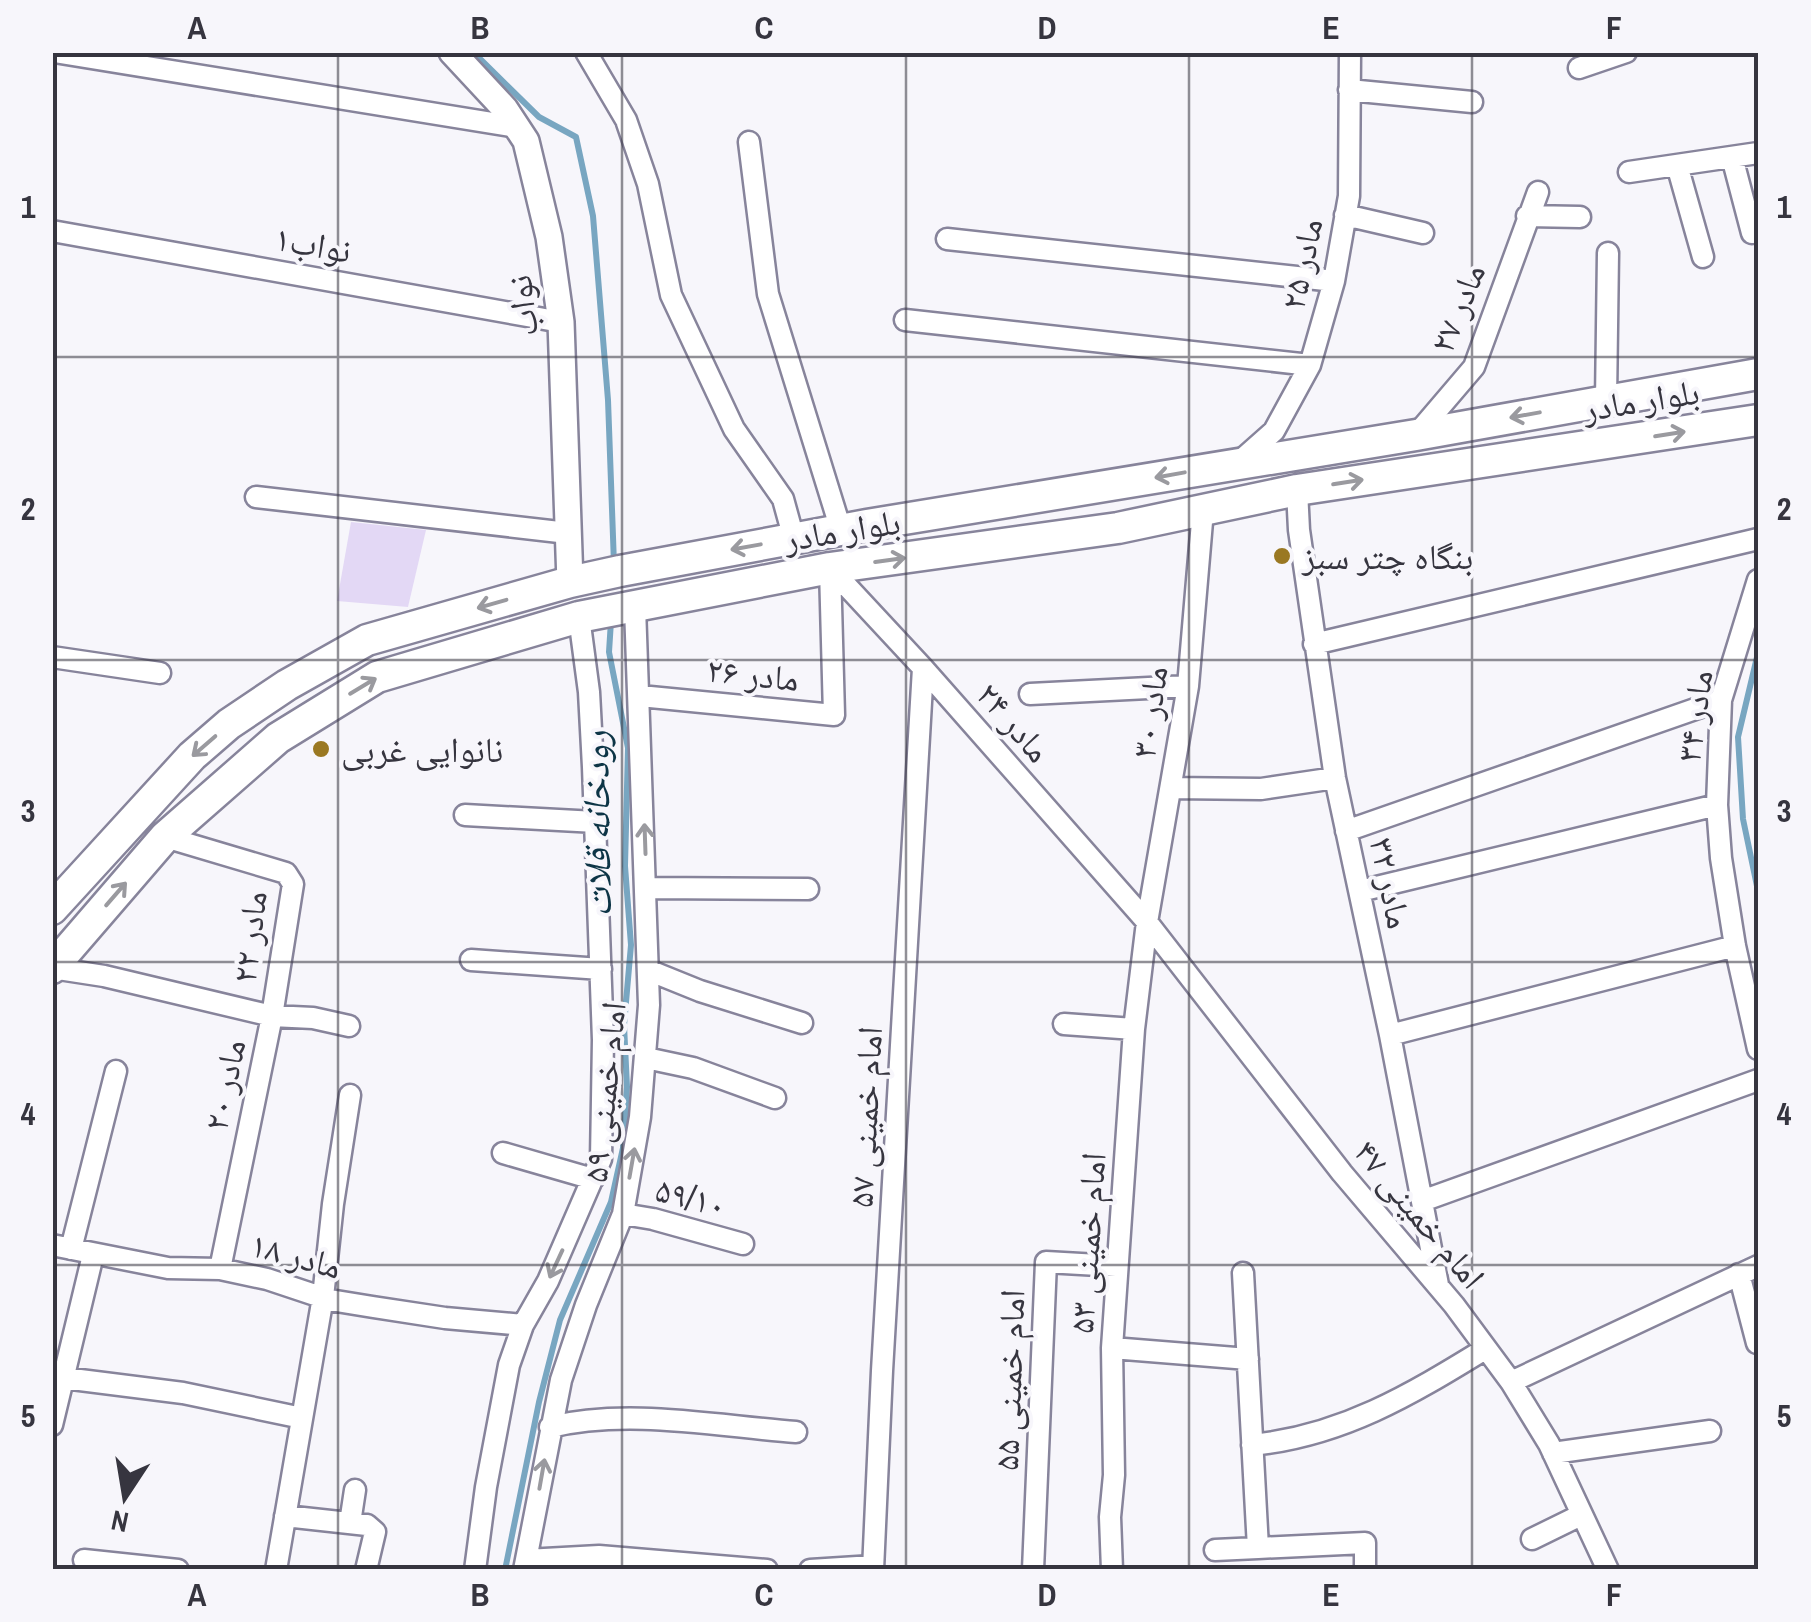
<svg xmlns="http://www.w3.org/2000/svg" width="1811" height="1622" font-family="'Archivo Narrow','Noto Naskh Arabic',sans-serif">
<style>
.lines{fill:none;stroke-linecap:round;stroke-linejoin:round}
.stream{stroke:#78a6c1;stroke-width:6}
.building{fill:#e3d8f5}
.minor-casing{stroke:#87849b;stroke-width:25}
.tertiary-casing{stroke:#87849b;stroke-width:30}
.primary-casing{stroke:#87849b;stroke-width:35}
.minor{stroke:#fff;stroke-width:20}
.tertiary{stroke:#fff;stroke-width:25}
.primary{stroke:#fff;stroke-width:30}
.oneway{stroke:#9a9a9f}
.grid{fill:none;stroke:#36353f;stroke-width:2.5;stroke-opacity:0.55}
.poi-dot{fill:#9a7822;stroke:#f7f6fb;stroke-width:4}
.labels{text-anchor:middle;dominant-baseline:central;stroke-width:8;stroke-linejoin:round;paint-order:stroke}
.street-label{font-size:35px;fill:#36353f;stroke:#f7f6fb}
.poi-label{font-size:35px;fill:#36353f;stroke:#f7f6fb;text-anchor:start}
.water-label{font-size:38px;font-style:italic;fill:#0d3546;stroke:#f7f6fb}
.neatline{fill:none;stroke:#36353f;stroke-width:4}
.grid-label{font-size:32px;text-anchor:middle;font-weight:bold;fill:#36353f}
</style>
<rect width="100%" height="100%" fill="#f7f6fb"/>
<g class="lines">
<path class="stream" d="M473,52L539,117L576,137L593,216L608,400L614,564
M1758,653L1738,737L1743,819L1758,891
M505,1570L539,1402L560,1320L611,1202L623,1148L627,1087L624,1025L631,945L625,866L628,748L609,652L611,621"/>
</g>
<path class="building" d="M351,522L426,530L408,607L337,601Z"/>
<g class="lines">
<g class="minor-casing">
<path id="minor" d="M54,52L517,127
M586,52L626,120L648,184L671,295L734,429L783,499L794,539
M1579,68L1626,52
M1349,90L1472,102
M749,142L768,294L841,530
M1732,157L1752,233
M1677,165L1703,257
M1629,172L1758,153
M1345,215L1423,233
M1527,216L1580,217
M52,231L561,322
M947,239L1334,281
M905,320L1310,365
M1606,401L1608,253
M1416,435L1474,367L1538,192
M1239,462L1274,431L1310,365L1334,281L1349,196L1350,52
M1297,490L1299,530L1335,778L1390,1035L1438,1285
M256,497L568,533
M830,568L923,668L1147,922L1342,1173L1454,1305L1511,1382L1549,1444L1608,1570
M1758,580L1721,700L1717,805L1721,858L1735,946L1758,1049
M1314,644L1758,539
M52,657L160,673
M1030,694L1188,686
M640,696L834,715L830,568
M1171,788L1261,789L1335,778
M465,815L596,822
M1346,831L1721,700
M165,837L286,873L293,884L272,1016L313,1018L349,1026
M647,888L808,889
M1360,891L1717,805
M471,960L601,969
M52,968L104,976L272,1016L220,1269
M648,970L700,991L802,1023
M1064,1024L1134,1029
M1390,1035L1735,946
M646,1058L693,1068L775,1098
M503,1153L593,1179
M1422,1201L1758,1080
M623,1214L653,1219L743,1244
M52,1245L168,1268L220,1269L267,1279L330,1300L373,1307L445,1318L523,1325
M71,1249L116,1071
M1243,1273L1258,1548L1365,1543V1570
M1739,1274L1757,1343
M1112,1348L1248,1359
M64,1378L183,1393L302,1418
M1511,1382L1758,1266
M52,1425L93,1255
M550,1427C628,1408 716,1426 796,1432
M1252,1445C1342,1436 1410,1395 1485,1349
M1553,1453L1710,1431
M285,1516L367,1525L375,1532L366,1570
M350,1523L355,1490
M1532,1539L1581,1515
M1215,1550L1258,1548
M84,1560L178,1570
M526,1560L599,1556L767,1570
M276,1570L323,1297L333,1204L350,1095
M475,1570L486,1487L509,1365L523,1325L548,1281L601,1159L603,1040L593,767L589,692L579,617
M524,1570L561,1380L586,1305L623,1214L640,1117L649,1005L635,607
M810,1570L873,1566
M873,1570L882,1371L923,668
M1033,1570L1046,1262L1116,1266
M1112,1570L1110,1517L1114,1475L1112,1348L1134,1029L1147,922L1188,686L1203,510"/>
</g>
<g class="tertiary-casing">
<path id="tertiary" d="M452,52L505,109L526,141L549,237L561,322L570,582"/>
</g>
<g class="primary-casing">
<path id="primary" d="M52,909L192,756L229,724L287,685L367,640L570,582L620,571L867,525L1416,435L1758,374
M52,968L165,837L278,738L377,677L579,617L830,568L1118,528L1297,490L1758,420"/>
</g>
<use href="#minor" class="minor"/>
<use href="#tertiary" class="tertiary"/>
<use href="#primary" class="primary"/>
</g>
<defs><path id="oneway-shaft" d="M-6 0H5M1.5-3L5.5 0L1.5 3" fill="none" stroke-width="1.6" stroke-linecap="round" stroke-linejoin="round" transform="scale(2.5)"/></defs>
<g class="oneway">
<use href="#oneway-shaft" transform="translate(1525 415) rotate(170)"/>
<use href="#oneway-shaft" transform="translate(1670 434) rotate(-9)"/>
<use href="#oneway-shaft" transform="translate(1170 475) rotate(170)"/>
<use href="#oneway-shaft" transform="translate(1348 482) rotate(-9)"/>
<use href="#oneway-shaft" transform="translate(746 547) rotate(170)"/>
<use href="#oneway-shaft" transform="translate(890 560) rotate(-8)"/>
<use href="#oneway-shaft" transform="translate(492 604) rotate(164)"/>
<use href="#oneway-shaft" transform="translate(363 686) rotate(-31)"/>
<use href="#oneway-shaft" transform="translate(204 746) rotate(139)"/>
<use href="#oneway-shaft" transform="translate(645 839) rotate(-92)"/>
<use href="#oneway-shaft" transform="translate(116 894) rotate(-49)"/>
<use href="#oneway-shaft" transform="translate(632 1163) rotate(-80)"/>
<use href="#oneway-shaft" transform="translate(556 1264) rotate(115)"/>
<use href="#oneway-shaft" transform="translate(542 1474) rotate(-80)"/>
</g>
<path class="grid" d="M338,52V1570M622,52V1570M906,52V1570M1189,52V1570M1472,52V1570M52,357H1758M52,660H1758M52,962H1758M52,1265H1758"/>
<g class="poi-dot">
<circle cx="1282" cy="556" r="10"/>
<circle cx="321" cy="749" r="10"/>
</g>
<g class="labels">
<g class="street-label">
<text transform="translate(313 244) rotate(10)">نواب۱</text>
<text transform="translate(1301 264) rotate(-78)">مادر ۲۵</text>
<text transform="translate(522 306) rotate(-97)">نواب</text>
<text transform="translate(1457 308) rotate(-68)">مادر ۲۷</text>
<text transform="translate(1641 400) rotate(-9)">بلوار مادر</text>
<text transform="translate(842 530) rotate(-9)">بلوار مادر</text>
<text transform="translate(753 674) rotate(6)">مادر ۲۶</text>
<text transform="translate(1149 712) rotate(-82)">مادر ۳۰</text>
<text transform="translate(1694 716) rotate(-82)">مادر ۳۴</text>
<text transform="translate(1014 722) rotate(49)">مادر ۲۴</text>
<text transform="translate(1391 883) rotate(78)">مادر ۳۲</text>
<text transform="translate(249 937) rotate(-83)">مادر ۲۲</text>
<text transform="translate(224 1085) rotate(-78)">مادر ۲۰</text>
<text transform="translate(604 1092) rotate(-84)">امام خمینی ۵۹</text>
<text transform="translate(865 1117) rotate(-87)">امام خمینی ۵۷</text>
<text transform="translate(691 1197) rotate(14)">۵۹/۱۰</text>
<text transform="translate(1420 1214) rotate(50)">امام خمینی ۴۷</text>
<text transform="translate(1087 1243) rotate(-86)">امام خمینی ۵۳</text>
<text transform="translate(296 1255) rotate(15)">مادر ۱۸</text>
<text transform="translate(1009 1380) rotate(-88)">امام خمینی ۵۵</text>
</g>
<g class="poi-label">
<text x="1302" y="556">بنگاه چتر سبز</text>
<text x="341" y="749">نانوایی غربی</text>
</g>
<g class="water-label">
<text transform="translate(596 824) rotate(-91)">رودخانه قلات</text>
</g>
</g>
<rect width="1811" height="1622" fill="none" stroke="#f7f6fb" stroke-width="110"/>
<g transform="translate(125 1497) rotate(192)" stroke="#f7f6fb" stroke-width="8" paint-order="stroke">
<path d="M0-8L18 38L0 25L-18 38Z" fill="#36353f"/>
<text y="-15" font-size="28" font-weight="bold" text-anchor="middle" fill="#36353f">N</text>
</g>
<rect x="55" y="55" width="1701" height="1512" class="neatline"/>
<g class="grid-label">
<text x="197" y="39">A</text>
<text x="480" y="39">B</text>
<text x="764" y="39">C</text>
<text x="1047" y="39">D</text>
<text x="1331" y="39">E</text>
<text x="1614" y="39">F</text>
<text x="28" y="218">1</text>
<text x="1784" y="218">1</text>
<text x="28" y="520">2</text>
<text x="1784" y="520">2</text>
<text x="28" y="822">3</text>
<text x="1784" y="822">3</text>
<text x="28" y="1125">4</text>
<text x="1784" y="1125">4</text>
<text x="28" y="1427">5</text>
<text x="1784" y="1427">5</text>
<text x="197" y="1606">A</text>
<text x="480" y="1606">B</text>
<text x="764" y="1606">C</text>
<text x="1047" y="1606">D</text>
<text x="1331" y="1606">E</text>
<text x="1614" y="1606">F</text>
</g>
</svg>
